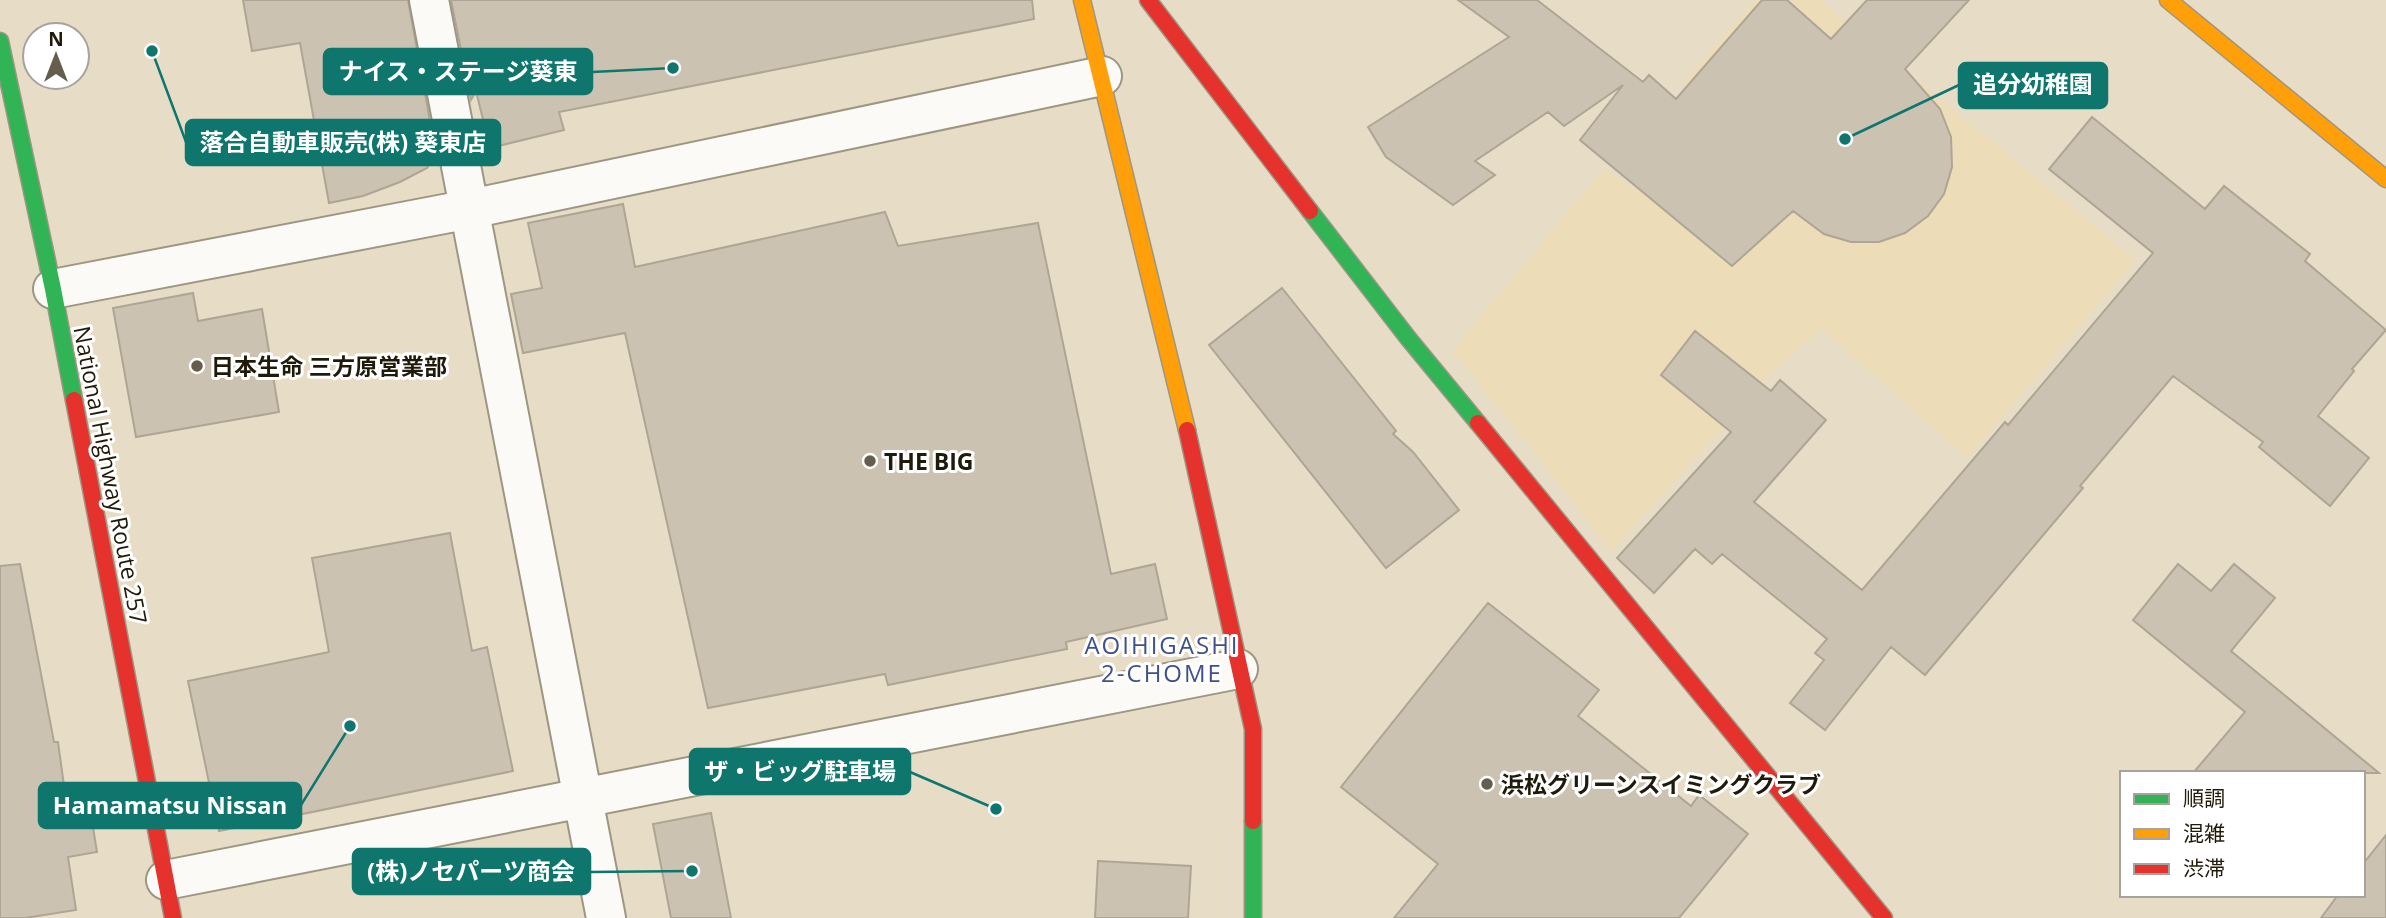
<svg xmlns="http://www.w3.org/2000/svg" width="2386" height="918" font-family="'Open Sans','Noto Sans JP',sans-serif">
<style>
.built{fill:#ecdcb7}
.building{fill:#ccc2b1;stroke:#afa594;stroke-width:2}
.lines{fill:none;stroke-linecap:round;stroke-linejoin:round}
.street-casing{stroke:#9d9683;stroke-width:42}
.fast-casing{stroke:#9d9683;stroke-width:19}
.slow-casing{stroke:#9d9683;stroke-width:19}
.jam-casing{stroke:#9d9683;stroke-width:19}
.street{stroke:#fbfaf6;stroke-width:38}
.fast{stroke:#30b455;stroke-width:16}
.slow{stroke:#ff9f0a;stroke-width:16}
.jam{stroke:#e5322d;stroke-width:16}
.poi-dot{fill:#665e4c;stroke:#fff;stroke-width:2.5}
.labels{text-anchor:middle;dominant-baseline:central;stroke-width:6;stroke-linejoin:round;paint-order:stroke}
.poi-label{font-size:23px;font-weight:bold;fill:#201a0a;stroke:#fff;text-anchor:start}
.street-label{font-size:23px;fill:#201a0a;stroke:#fff}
.neighbourhood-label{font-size:24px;letter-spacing:2px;fill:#3f518d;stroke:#fff}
.leader{fill:none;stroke:#0f766e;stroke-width:2.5}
.callout-dot{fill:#0f766e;stroke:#fff;stroke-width:2.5}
.callout{fill:#0f766e;stroke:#0f766e;stroke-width:2.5}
.callout-label{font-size:24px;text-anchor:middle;font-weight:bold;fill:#fff}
</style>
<rect width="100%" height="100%" fill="#e7ddc6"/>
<path class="built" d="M1755,0H1820L2136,260L1967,458L1822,329L1769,375L1611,552L1536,454L1452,351L1604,168L1635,190L1708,107L1682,83Z"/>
<path class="building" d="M243,0H408L436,154L427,168L400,182L363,196L329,203L300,43L252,51Z
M451,0H1032L1034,19L559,112L564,130L490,148L476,91L471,100Z
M1458,0H1537L1643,82L1649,75L1676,99L1762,0H1787L1831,39L1867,0H1969L1905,69L1940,109L1951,137L1952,167L1944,194L1928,216L1905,233L1879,242H1851L1824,234L1793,211L1732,266L1580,140L1623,85L1564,126L1548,112L1475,161L1495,175L1453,205L1386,157L1368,127L1509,37Z
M2092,117L2205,209L2224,186L2310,254L2305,261L2386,330L2352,369L2354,371L2318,416L2369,458L2330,506L2259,447L2263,442L2173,376L2080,486L2083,488L1925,675L1891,647L1825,730L1790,703L1824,660L1815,653L1827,639L1722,554L1712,564L1695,549L1654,593L1617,558L1731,432L1661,375L1695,331L1771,391L1780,380L1826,420L1754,502L1862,590L2005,422L2008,425L2153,253L2049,169Z
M623,204L635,267L885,212L898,246L1038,223L1111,574L1155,564L1167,619L1066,642L1067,649L888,685L885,674L708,708L625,333L523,353L511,294L542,288L528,223Z
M1282,288L1396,431L1393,434L1413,452L1459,510L1386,568L1209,345Z
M193,293L198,321L262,309L279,412L136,437L113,308Z
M450,533L472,651L487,647L513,771L219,831L188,681L329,652L312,558Z
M20,564L54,742H58L65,793L87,790L97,852L68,857L76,910L25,918H0V566Z
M2178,564L2211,591L2234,564L2275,598L2231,651L2379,773H2193L2245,712L2133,620Z
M1488,603L1599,690L1578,716L1691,806L1699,795L1748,834L1679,918H1394L1438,864L1341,787Z
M711,813L731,918H671L653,824Z
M2386,835V918H2321L2338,895H2363V864Z
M1098,861L1191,866L1188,918H1095Z"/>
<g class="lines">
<g class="street-casing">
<path id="street" d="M429,0L606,918
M53,289L470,209L1102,76
M166,880L1238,669"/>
</g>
<g class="fast-casing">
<path id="fast" d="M0,41L53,289L74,400
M1310,211L1408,338L1478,423
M1253,821V918"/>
</g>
<g class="slow-casing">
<path id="slow" d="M1082,0L1187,430
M2168,0L2386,179"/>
</g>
<g class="jam-casing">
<path id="jam" d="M1148,0L1310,211
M74,400L173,918
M1478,423L1884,918
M1187,430L1253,729V821"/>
</g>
<use href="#street" class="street"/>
<use href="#fast" class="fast"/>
<use href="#slow" class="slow"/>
<use href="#jam" class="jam"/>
</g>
<g class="poi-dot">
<circle cx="197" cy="366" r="7"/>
<circle cx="870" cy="461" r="7"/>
<circle cx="1487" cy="784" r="7"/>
</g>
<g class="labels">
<g class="poi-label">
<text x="211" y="366">日本生命 三方原営業部</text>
<text x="884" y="461">THE BIG</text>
<text x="1501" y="784">浜松グリーンスイミングクラブ</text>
</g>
<g class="street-label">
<text transform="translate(111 475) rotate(79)">National Highway Route 257</text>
</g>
<g class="neighbourhood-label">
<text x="1162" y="644">AOIHIGASHI<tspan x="1162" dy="28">2-CHOME</tspan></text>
</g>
</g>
<path class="leader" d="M673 68L592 72M1845 139L1959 85M152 51L186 142M996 809L910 772M350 726L301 805M692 871L590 872"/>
<g class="callout-dot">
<circle cx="673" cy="68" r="7"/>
<circle cx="1845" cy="139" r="7"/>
<circle cx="152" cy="51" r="7"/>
<circle cx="996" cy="809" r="7"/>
<circle cx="350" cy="726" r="7"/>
<circle cx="692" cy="871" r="7"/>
</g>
<g class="callout">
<rect x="324" y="49" width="268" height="45" rx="7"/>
<rect x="1959" y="63" width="148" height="45" rx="7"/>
<rect x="186" y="120" width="314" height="45" rx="7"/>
<rect x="690" y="749" width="220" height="45" rx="7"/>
<rect x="39" y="783" width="262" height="45" rx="7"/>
<rect x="353" y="849" width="237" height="45" rx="7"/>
</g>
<g class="callout-label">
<text x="458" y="80">ナイス・ステージ葵東</text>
<text x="2033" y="93">追分幼稚園</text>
<text x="343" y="151">落合自動車販売(株) 葵東店</text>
<text x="800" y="780">ザ・ビッグ駐車場</text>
<text x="170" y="814">Hamamatsu Nissan</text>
<text x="471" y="880">(株)ノセパーツ商会</text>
</g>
<rect x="2120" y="771" width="245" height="126" fill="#ffffff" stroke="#a6a39d" stroke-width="2"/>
<rect x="2134" y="794" width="35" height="10" fill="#30b455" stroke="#a6a39d" stroke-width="2"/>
<text x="2183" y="806" font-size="21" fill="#201a0a">順調</text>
<rect x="2134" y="829" width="35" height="10" fill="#ff9f0a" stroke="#a6a39d" stroke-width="2"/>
<text x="2183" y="841" font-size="21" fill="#201a0a">混雑</text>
<rect x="2134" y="864" width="35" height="10" fill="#e5322d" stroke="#a6a39d" stroke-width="2"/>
<text x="2183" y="876" font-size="21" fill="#201a0a">渋滞</text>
<g transform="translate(56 56)"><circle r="33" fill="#ffffff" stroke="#a6a39d" stroke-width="2"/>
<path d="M0-5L12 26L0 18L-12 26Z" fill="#665e4c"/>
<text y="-10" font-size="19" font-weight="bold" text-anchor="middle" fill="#201a0a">N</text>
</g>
</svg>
